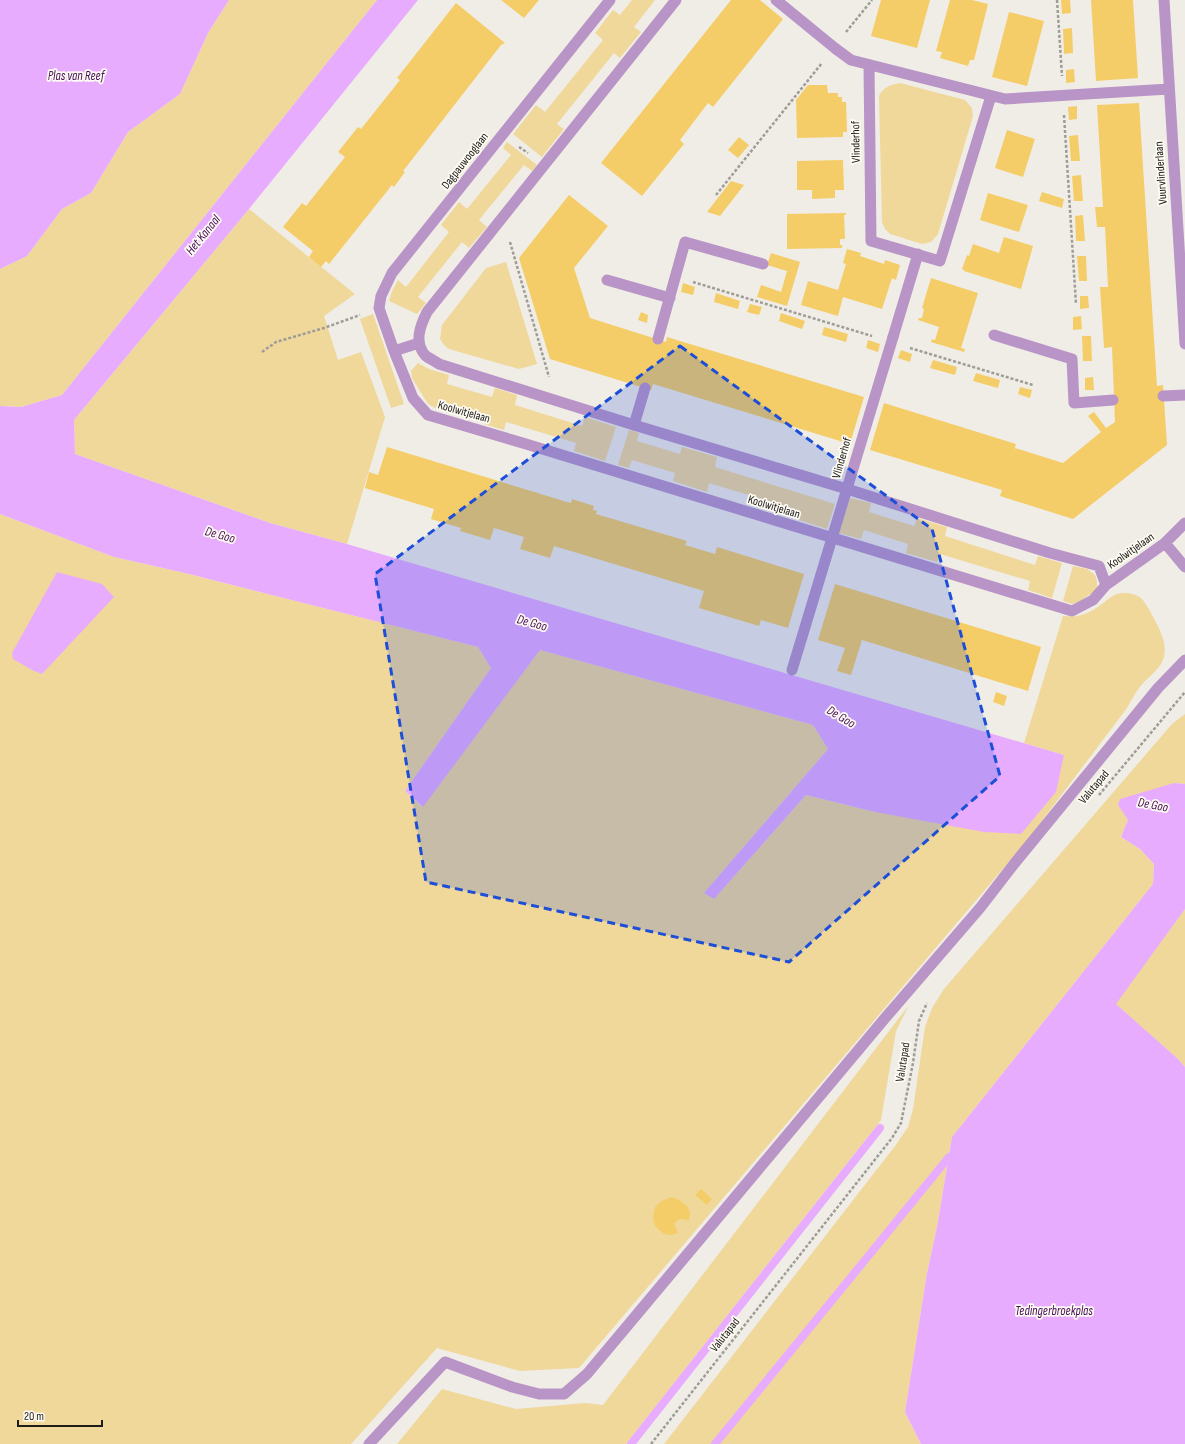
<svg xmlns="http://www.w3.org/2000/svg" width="1185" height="1444" font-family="'Sofia Sans Condensed',sans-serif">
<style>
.green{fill:#f0d89b}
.water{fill:#e8acfe}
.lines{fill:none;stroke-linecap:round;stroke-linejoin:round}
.stream{stroke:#e8acfe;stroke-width:8}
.building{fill:#f4cd68}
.path{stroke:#9e9c97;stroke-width:2.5;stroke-dasharray:3 2;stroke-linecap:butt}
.service{stroke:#b994c7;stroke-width:11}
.pedestrian{stroke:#b994c7;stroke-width:11}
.minor{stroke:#b994c7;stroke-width:11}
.marked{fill:#1d4ed8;fill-opacity:0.2;stroke:#1d4ed8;stroke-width:3;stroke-dasharray:8 5;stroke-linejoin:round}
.labels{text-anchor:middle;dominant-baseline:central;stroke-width:3.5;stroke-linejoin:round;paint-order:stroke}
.street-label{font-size:12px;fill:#1d1c1a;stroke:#fefbf3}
.water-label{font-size:13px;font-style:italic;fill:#460f57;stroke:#fefbf3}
</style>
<rect width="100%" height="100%" fill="#f0ede6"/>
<path class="green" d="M229,0H377L62,395L21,407L0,406V269L27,256L62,209L91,193L128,132L180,94L208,33Z
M632,0H655L634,27L641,32L620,58L614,53L557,124L564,129L542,157L513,134L536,105L545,112L603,40L595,33L613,10L620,15Z
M900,83L965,100L972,108L973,116L938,234L931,242L922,244L890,234L885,229L882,222L879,96C883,87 890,85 900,83Z
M507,142L537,165L532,171L524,165L479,220L487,227L469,248L462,242L418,297L426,303L417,314L389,301L392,291L398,280L406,287L449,232L441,225L459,202L467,209L511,155L503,148Z
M249,209L355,294L324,316L338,360L361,352L385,417L347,544L270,523L75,454L74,420Z
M506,262L537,364L519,369L449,349L444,345L440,339L442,325L486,268Z
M373,314L404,404L391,408L360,319Z
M418,363L429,369L449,375L447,384L492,397L495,388L517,395L515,405L582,426L585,417L616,427L605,461L574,451L576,443L506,422L504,430L484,424L487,415L440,401L437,409L428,404L412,378L411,371Z
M629,430L639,433L637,441L680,454L682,447L717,457L715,467L835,504L827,529L793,518L795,509L709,483L707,492L673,481L675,473L632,460L629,468L618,465Z
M850,498L871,503L869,512L914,526L917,518L947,527L945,536L1035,565L1038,556L1062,563L1052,598L1028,590L1030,581L940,554L937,562L906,553L908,544L864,530L861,539L839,533Z
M0,514L114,557L185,573L478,647L491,668L405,791L422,807L540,650L813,725L828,749L704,893L714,899L806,795L875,812L1064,755L1024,743L1063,616C1078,618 1089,614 1102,604C1106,601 1111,596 1117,594C1125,592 1134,593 1141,598C1145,602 1148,608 1151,613C1159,628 1171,647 1161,664C1155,673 1146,679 1140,687C1135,693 1131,701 1127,708L1029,838L579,1368L520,1371L437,1348L351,1444H0Z
M1073,566L1087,569L1095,575L1097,581V587L1094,592L1078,602L1072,604L1063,601Z
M1185,714V784L1174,783L1128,820L1121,837L1140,849L1154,864L1153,884L952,1137L937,1227L927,1273L905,1412L921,1444H664L895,1146L908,1127L913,1109L925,1027L932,1008L944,989L1172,724Z
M1185,909V1067L1178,1059L1115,1004Z
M909,1005L896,1031L881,1120L626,1444H397L442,1389L516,1409L585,1403L603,1405Z"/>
<path class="water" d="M0,0H229L208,33L180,94L128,132L91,193L62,209L27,256L0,269Z
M377,0H418L249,209L74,420L75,454L270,523L347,544L1064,755L1056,792L1021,834L984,832L875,812L806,795L714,899L704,893L828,749L813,725L540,650L423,807L405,791L491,668L478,647L185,573L114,557L0,514V406L21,407L62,395Z
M57,572L102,584L114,597L42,674L34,671L13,659L12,653Z
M1174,783L1185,784V909L1116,1004L1178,1059L1185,1067V1444H921L905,1412L927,1273L937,1227L952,1137L1153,884L1154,864L1140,849L1121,837L1128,820L1118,805L1120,799Z"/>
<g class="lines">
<path class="stream" d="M631,1444L880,1128
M715,1444L949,1157"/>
</g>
<path class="building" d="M501,0H539L524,18Z
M731,0H760L783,19L713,107L708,103L680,140L684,144L642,196L601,163Z
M881,0H930L917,48L871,36Z
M950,0H972L988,4L974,60H970L968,66L940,58L942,52L936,51Z
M1061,0H1070L1071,13L1062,14Z
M1091,0H1133L1138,78L1096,81Z
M456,3L505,43L501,45L407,166L403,171L405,172L394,187L392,185L329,264L326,261L321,267L309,257L313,251L283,227L302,203L306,206L345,157L338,152L358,127L361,129L400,80L397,78Z
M1009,12L1044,21L1027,86L992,77Z
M1072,28L1073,53L1064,54L1063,29Z
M1074,69L1075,82L1066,83V70Z
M808,85H827L828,93H838V97H842V102H846L847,132H843V137L797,138L796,100Z
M1139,103L1157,386L1163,385L1167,445L1073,519L1000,496L1002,490L870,450L884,403L1016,444L1011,461L1015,448L1063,463L1101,432L1088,416L1094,412L1106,428L1115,422L1112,347L1104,348L1100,287H1108L1105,227H1097L1095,207H1103L1097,105Z
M1077,106V119L1069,120L1068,107Z
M1007,130L1035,139L1023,177L995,168Z
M1078,135L1080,161H1071L1069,136Z
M739,137L749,145L738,158L728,150Z
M843,160L844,190H835V198L812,199V190H797V161Z
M1081,175L1083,201H1074L1072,176Z
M731,181L744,185L720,216L707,212Z
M1042,192L1064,199L1062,208L1039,201Z
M988,193L1028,205L1019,232L980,220Z
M569,195L608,226L574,268L590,318L666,342L667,337L864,397L850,444L653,384L651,390L550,359L519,258Z
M846,213V215H844L845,239H840V245H842V248L787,249V214Z
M1083,215L1085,241H1076L1075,216Z
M1004,237L1033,246L1021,289L964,271V270L962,269L967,255L969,256L973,244L999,253Z
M847,249L861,253L860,256L884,264L885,260L900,265L896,280L892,278L882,309L843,297L838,316L801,305L808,281L838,290L846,264L843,263Z
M771,253L800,262L787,306L757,297L761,285L781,292L787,271L767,265Z
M1077,256H1086L1087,281H1079Z
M931,278L978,293L961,348L965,349L964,352L931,342L932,339L935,340L939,327L918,320L919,318H922L924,309L922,308Z
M683,283L695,287L693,295L681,292Z
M716,293L740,301L738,309L714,302Z
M1080,296H1088L1089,308L1080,309Z
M750,304L762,307L759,315L747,312Z
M641,312L648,315L647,323L638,320Z
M781,313L805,321L802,329L779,321Z
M1081,316L1082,329L1073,330V317Z
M824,327L848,334L846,342L822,335Z
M1082,336H1091L1092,361H1083Z
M868,340L880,344L878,352L866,348Z
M901,350L912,354L910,362L898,358Z
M933,360L957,367L955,375L930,368Z
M976,373L1000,380L998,388L973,381Z
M1093,377L1094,390H1085V378Z
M1020,387L1032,390L1030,398L1018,394Z
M387,447L567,502L571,503L572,499L594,506L593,510L597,511L596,514L687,541L685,545L715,554L717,547L804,574L788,628L761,620L759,626L699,608L704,591L554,546L550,558L520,549L524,537L494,528L490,540L460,531L461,528L431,519L434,509L365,488L369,472L378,475Z
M835,584L1041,647L1028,691L862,640L851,675L837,671L845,648L818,640Z
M996,692L1007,696L1004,706L993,702Z
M701,1189L712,1199L707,1205L695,1195Z
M671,1197L678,1199L687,1206L690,1213L689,1220L679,1219L674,1224L678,1233L672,1235L664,1234L655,1226L653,1219L655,1207L660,1202Z"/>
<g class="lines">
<path class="path" d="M1057,0L1062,76
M846,32L872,0
M1064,115L1076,304
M519,147L528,153
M716,195L822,63
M510,242L549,377
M693,282L872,336
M910,348L1033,385
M262,352L276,342L324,328L360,315
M1099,795L1185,692
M651,1444L892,1138L901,1123L913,1063L919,1021L927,1003"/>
<path class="service" d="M607,280L670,298
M994,335L1072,359L1074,403L1113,400
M658,339L685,242L763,264
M1163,396L1185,395
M634,425L645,388
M369,1444L445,1362L512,1387L539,1394H564L587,1374L886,1017L980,908L1014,864L1158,688L1185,660"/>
<path class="pedestrian" d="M776,0L836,49
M792,670L893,337"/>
<path class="minor" d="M610,0L392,273L381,296L379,308L394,351L413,398L428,415L526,444L1072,611L1093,600L1106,585L1165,543L1185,567
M676,0L427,312C420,326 414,342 425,355C428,358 435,361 439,364L634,425L847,489L1050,553L1099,566L1106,585
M1164,0L1185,344
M836,49L851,60L1005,99L1169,89
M869,65L871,241L940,261L991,96
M893,337L918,254
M394,351L419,343
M1165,543L1185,523"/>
</g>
<path class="marked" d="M680,346L932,529L1000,776L789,962L426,882L375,574Z"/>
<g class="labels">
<g class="street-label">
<text transform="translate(856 142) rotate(-91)">Vlinderhof</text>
<text transform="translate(465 161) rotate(-52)">Dagpauwooglaan</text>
<text transform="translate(1161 173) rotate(-94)">Vuurvlinderlaan</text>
<text transform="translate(464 412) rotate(16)">Koolwitjelaan</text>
<text transform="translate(842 458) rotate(-74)">Vlinderhof</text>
<text transform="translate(774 507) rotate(17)">Koolwitjelaan</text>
<text transform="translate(1131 551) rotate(-35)">Koolwitjelaan</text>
<text transform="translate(1094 787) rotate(-50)">Valutapad</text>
<text transform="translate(903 1062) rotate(-81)">Valutapad</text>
<text transform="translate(725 1335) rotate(-52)">Valutapad</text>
</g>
<g class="water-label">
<text x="76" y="76">Plas van Reef</text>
<text transform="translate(203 235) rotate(-51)">Het Kanaal</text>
<text transform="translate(220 535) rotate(16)">De Goo</text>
<text transform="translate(532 623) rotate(16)">De Goo</text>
<text transform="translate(841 717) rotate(31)">De Goo</text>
<text transform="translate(1153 805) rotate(11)">De Goo</text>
<text x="1054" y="1311">Tedingerbroekplas</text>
</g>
</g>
<path d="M18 1420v6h84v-6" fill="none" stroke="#1d1c1a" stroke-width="2"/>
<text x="24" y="1420" font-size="12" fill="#1d1c1a" stroke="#fefbf3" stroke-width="3" paint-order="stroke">20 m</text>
</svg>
